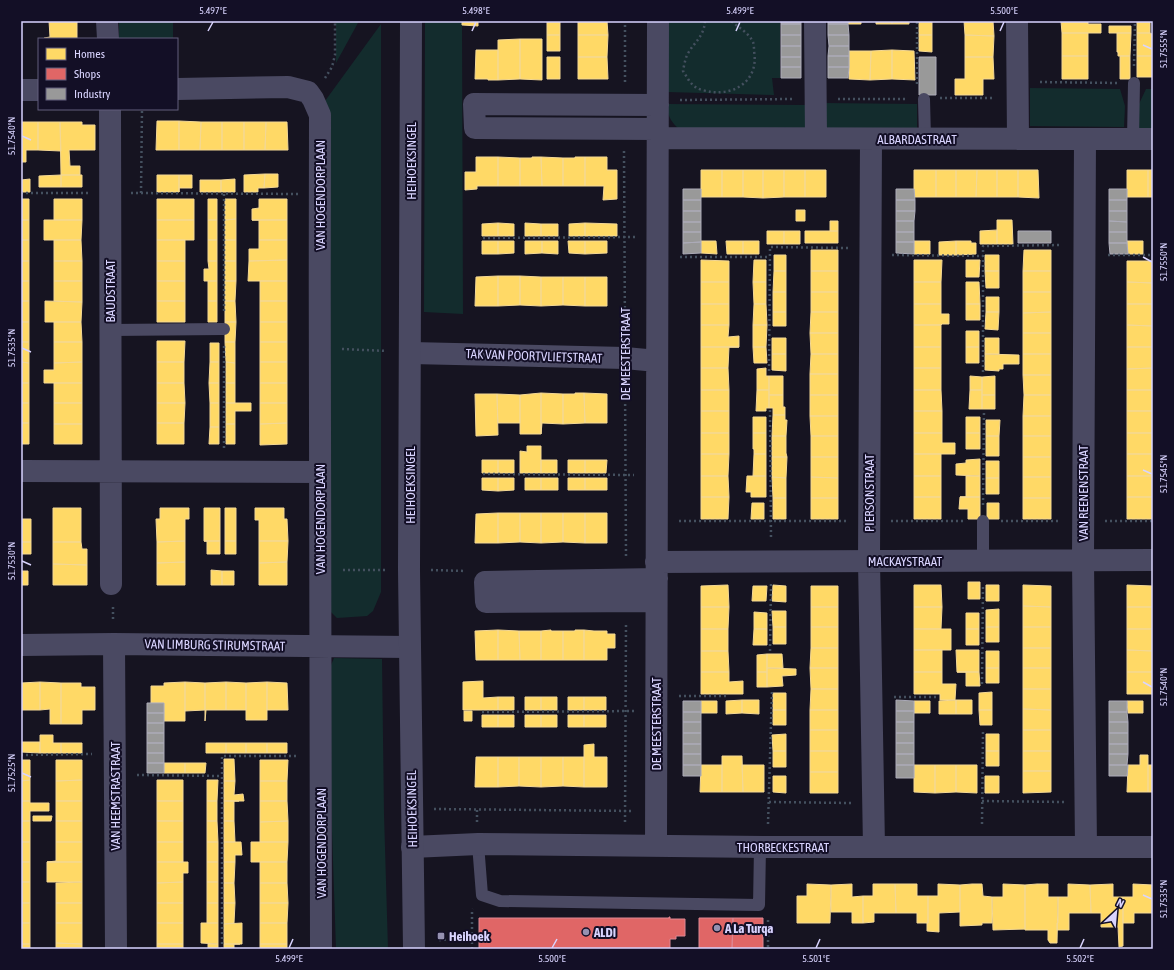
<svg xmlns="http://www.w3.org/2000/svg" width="1174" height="970" font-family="'Asap Condensed',sans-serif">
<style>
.green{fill:#132c2d}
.homes{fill:#ffd966;stroke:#f4d894}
.shops{fill:#e06666;stroke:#de8794}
.industry{fill:#999;stroke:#acabb8}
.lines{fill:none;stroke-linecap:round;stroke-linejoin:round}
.path{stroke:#44505f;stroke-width:2.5;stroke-dasharray:2 3;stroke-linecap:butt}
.service{stroke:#4a4962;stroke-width:12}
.minor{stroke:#4a4962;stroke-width:22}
.tertiary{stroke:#4a4962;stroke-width:22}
.ticks{fill:none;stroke:#d9d4ff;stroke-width:1.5}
.poi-dot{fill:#9591b1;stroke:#130f26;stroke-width:1.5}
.labels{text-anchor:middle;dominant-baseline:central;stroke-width:4;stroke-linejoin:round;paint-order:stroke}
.street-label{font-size:13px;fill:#d9d4ff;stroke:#130f26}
.poi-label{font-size:13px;font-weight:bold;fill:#d9d4ff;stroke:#130f26;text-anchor:start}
.neatline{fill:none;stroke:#d9d4ff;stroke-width:1.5}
.ticks-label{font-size:10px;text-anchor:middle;fill:#d9d4ff}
</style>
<rect width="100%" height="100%" fill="#161421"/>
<path class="green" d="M119,21H173V39H119Z
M336,21H359L336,63Z
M425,21H462L463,314L424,312Z
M666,21H780V78H772L774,95L667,92Z
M381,24V592L373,611L367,616L337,618L331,612L325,101Z
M1030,88L1120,89L1125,106L1124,127L1030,126Z
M1146,89H1153V128H1139V104Z
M824,103L917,104V130L824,129Z
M666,104L806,105L805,130L678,128C670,121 668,115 666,104Z
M334,658L382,659L384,814L388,949H336L327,684L329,670Z"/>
<path class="homes" d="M49,21H77V38L44,39V38L50,37Z
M462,21H478V26L462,25Z
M547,21H560V35H547Z
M578,21H607L608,35H578Z
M848,21H861V24H848Z
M876,21H892V24H876Z
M892,21H909V24H892Z
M919,21H932V35H919Z
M964,21H993L994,36L965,35Z
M1061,21H1088V24H1101V33H1062Z
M1137,22H1150V33H1137Z
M1109,26H1131V33H1109Z
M1062,33H1088V56H1062Z
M1117,33H1131L1130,56H1118V52H1117Z
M1137,33H1150L1152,34V56H1137Z
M547,35H560V51H547Z
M578,35H608L607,57H578Z
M919,35H932V52L919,51Z
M965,35L994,36L993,57H965Z
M520,39V79L498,80V40Z
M520,39H542V80L520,79Z
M476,50H498V80H488V79H475Z
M892,50V79L870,80L871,51Z
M892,50L914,51L915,80L892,79Z
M849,51H871L870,80L849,79Z
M1062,56H1088V79H1062Z
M1120,56H1130V79H1120Z
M1137,56H1153V77H1137Z
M547,57H560V79H547Z
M578,57H607L608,79H578Z
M965,57H993L994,79H983V95H955V79H965Z
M157,121H179V150H156Z
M179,121L201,122L200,150H179Z
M21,122H38V150H26V162H21Z
M38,122H60L61,151L38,150Z
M60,122H82V125H95V150H69L70,166H80V175H61Z
M201,122H222V150H200Z
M222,122H244V150H222Z
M244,122H266L265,150H244Z
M266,122H287L288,150H265Z
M476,157H498V186H477V189L465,190V172H476Z
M498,157L520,158V186H498Z
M532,157H541L542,186H520V158H532Z
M541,157L563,158V186H542Z
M575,157H585V186H563V158H575Z
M585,157H607V170H617V199L603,200L604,186H585Z
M701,170H722V197H701Z
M722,170H743V197H722Z
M743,170H763V198L743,197Z
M763,170H784V197L763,198Z
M784,170H805V197H784Z
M805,170H826V197H805Z
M914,170H936V197H914Z
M936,170H956V197H936Z
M956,170H977L976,197H956Z
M977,170H997V197H976Z
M997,170H1018V197H997Z
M1018,170H1038L1039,198L1018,197Z
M1127,170H1148V197H1127Z
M1148,170H1153V197H1148Z
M265,174L264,188H258V192H244V175Z
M265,174H278V187L264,188Z
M61,175H82V187H61Z
M61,175V187H39V176Z
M157,175H179V192H157Z
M179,175H192V188H179V192Z
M30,179V192H21V180Z
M235,179V192H221V180Z
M200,180H221V192H200Z
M21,199H29V220H21Z
M54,199H82V220H54Z
M157,199H194V220H157Z
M208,199H217V220H208Z
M225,199H236V219L225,220Z
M259,199H287V220H252V209L259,208Z
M796,210H805V221H796Z
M236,219V240H225V220Z
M21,220H29V240H21Z
M44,220H82L81,240H44Z
M157,220H194V240H157Z
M208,220H217V240H208Z
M252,220H287V240H259V220Z
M997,220H1012L1013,244H997Z
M830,221H838V231H830Z
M498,223L514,224V236H498Z
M498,223V236H482V224Z
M525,223L541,224V236H525Z
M585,223V236H569V224Z
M585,223L617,224V236H585Z
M541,224H558V236H541Z
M997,230V244H980V231Z
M767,231H784V244H767Z
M784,231H800V244H784Z
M805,231H838V243H805Z
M21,240H29V261H21Z
M54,240H81L82,261H54Z
M157,240H185V261H157Z
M208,240H217V261H208Z
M225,240H236V261H225Z
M259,240H287V260L249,261V249H259Z
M482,241H498V254H482Z
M498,241H514V253L498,254Z
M525,241H542V253L525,254Z
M542,241H558V254L542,253Z
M568,241H585V254L569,253Z
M585,241H607V253L585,254Z
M701,241H716L717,254L701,253Z
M726,241H743V254H727Z
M743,241H759V254H743Z
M914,241H930V254H914Z
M956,241V255H939V242Z
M956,241H971V243H976V254L956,255Z
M1127,241H1143V254H1128Z
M811,250H838V271H811Z
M1024,250H1051V271H1023Z
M774,255H786V271H774Z
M985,255H999V271H985Z
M287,260V281H248L249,261Z
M701,260L729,261V282H701Z
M754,260H766V282H753Z
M914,260H942L941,282H914Z
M966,260H980L979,277H966Z
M21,261H29V281H21Z
M54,261H82V281H54Z
M157,261H185V281H157Z
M208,261H217V281H204V269H209Z
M225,261H236V281H225Z
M1127,261H1153V283L1127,282Z
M774,271H786V292H773Z
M811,271H838V292H811Z
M985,271H999V288H986Z
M1023,271H1051V292H1023Z
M498,276V306H475L476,277Z
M498,276H520V305L498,306Z
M520,276L541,277V306L520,305Z
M541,277H563V305L541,306Z
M563,277H585V306L563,305Z
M585,277H607V306H585Z
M21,281H29V301H21Z
M54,281H82V302L54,301Z
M157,281H185V301H157Z
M208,281H217V301H208Z
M225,281H236L235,301H225Z
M260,281H287V301H260Z
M701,282H729V304H701Z
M753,282H766V304H754Z
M914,282H941V304H914Z
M966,282H979L980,304H966Z
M1127,282L1153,283V304H1127Z
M773,292H786V312H773Z
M811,292H838V312H811Z
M1023,292H1051V312L1023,313Z
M986,297H999V312H986Z
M21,301H29V322H21Z
M45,301L82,302L81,322H45Z
M157,301H185V322H157Z
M208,301H217V322H208Z
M225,301H235L236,322H225Z
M260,301H287V322H260Z
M701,304H729V325H701Z
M754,304H766L767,325H753Z
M914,304H941V314H949V324H942L941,325H914Z
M966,304H980V320H966Z
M1127,304H1153V326L1127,325Z
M773,312H786V326H773Z
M811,312H838V333H810Z
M986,312H999L998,330L985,329Z
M1051,312V333H1023V313Z
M21,322H29V342H21Z
M54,322H81L82,342H54Z
M225,322H236L235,342H225Z
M260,322H287V342H260Z
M701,325H729L728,337L739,336V347H701Z
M753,325H767L766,347H753Z
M914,325H941V347H914Z
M1127,325L1153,326V347H1127Z
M966,331H979V347H966Z
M810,333H838V354H811Z
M1023,333H1051V354H1023Z
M772,338H786V354H772Z
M985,338H999V354H985Z
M157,341H185L184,362H157Z
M21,342H29V363L21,362Z
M54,342H82V362L54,363Z
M225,342H235V363L226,362Z
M260,342H287V362H260Z
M210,343H219V362H210Z
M701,347H739H729L728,368H701Z
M753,347H766L767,363H754Z
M914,347H941V368H914Z
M966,347H979V363H966Z
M1127,347H1153V368L1127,369Z
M772,354H786V371L772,370Z
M811,354H838V374H810Z
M985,354L1019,355V364H1003V369H999V371L985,370Z
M1023,354H1051V375H1023Z
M21,362L29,363V383H21Z
M82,362V383H44V370H54V363Z
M157,362H184V383H157Z
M210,362H219V383H209Z
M226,362L235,363V383H226Z
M260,362H287V383H260Z
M701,368H728L729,390H701Z
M766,368V376H769V390H757V369Z
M914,368H941V390H914Z
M1153,368V390H1127V369Z
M810,374H838V395H810Z
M1023,375H1051V395H1024Z
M769,376H783V395H769Z
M970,376L982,377V390H970Z
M995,376V395H982V377Z
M21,383H29V403H21Z
M54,383H82V403H54Z
M157,383H184L185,403H157Z
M209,383H219V403H210Z
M226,383H235V403H226Z
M260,383H287V403H260Z
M701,390H729V411H701Z
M757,390H769V408H766V411H756Z
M914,390H941L942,411H914Z
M970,390H982V409H969Z
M1127,390H1153V411H1127Z
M541,393V434H520V395Z
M541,393L563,394V424L542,423L541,434Z
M575,393H584L585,423L563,424V394H575Z
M584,393L607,394V423H585Z
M475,394H497L498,435L476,436Z
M497,394L520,395V423H498Z
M769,395H783V407H785V415H773V408H769Z
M810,395H838V416H810Z
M982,395H995V409H982Z
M1024,395H1051V416H1023Z
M21,403H29V423H21Z
M54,403H82V424H54Z
M157,403H185L184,423H157Z
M210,403H219V427H210Z
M226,403H251V411H235V424H226Z
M260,403H287V423L260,424Z
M701,411H729V433H701Z
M914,411H942V433H914Z
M1127,411H1153V433H1127Z
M773,415H785V420H787L786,436H772Z
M810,416H838V436H811Z
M1023,416H1051V436H1023Z
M753,417H766V433H753Z
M966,417H980V433H966Z
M986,420H1000L999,436H986Z
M21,423H29V444H21Z
M157,423H184V444H157Z
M287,423V444L260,445V424Z
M54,424H82V444H54Z
M226,424H235V444H226Z
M210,427H219V444H209Z
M701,433H729V454H701Z
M753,433H766V454H754V449H753Z
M914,433H942V443H955V454H914Z
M966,433H980V449H966Z
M1127,433H1153V454H1127Z
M772,436H786V453L787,457H772Z
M811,436H838V457H811Z
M986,436H999V456H986Z
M1023,436H1051V457H1023Z
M527,446H541V473H520V451L527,452Z
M701,454H729L728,476H701Z
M754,454H766V476H753Z
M914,454H941V476H914Z
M1127,454H1153V476H1127Z
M772,457H787L786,478L772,477Z
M811,457H838V478L811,477Z
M1023,457H1051V477H1023Z
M980,459V476L956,475V464L966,463V460Z
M482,460H498V473H482Z
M498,460H514V473H498Z
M541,460H557V473H541Z
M568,460H585V473H568Z
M585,460H607L606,473H585Z
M986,461H999V478H986Z
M701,476H728L729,497H701Z
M747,476H766V497H751V492H746Z
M914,476H941V497H914Z
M966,476H980V497H960H966Z
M1127,476H1153V497H1127Z
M772,477L786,478V498H773Z
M811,477L838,478V498H811Z
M1023,477H1051V498H1023Z
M482,478H498V491L482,490Z
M498,478H514V490L498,491Z
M525,478H541V490H525Z
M541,478H558V490H541Z
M568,478H585V490H568Z
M585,478H607V490H585Z
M986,478H999V494H986Z
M701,497H729L728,519H701Z
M914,497H941V519H914Z
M960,497H980V519H968V509H959Z
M1127,497H1153V519H1127Z
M773,498H786V519H773Z
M811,498H838V519H811Z
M1023,498H1051V519H1023Z
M752,503H764V519H751Z
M987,503H999V519H987Z
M53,508H81V542H53Z
M160,508H189V519H185V541L157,542L156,519H160Z
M204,508H220V541H204Z
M225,508H236V541H225Z
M255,508H284V519H287L288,541H259V520H255Z
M498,513V543H475L476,514Z
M498,513H520V542L498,543Z
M520,513H541V543L520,542Z
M541,513H563V542L541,543Z
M563,513H585V543L563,542Z
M585,513H607V543H585Z
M21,519H31V542H21Z
M185,541V562L157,563V542Z
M204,541H220V554H207V541Z
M225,541H236V554H225Z
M259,541H288L287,562L259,563Z
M21,542H31V554H21Z
M53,542H81L82,549H87V565L53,564Z
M185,562V585H157V563Z
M287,562V585H259V563Z
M53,564L87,565V585H53Z
M211,570L222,571V585H211Z
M21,571H28V585H21Z
M222,571H234V585H222Z
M968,582H980V599H968Z
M728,585L729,607H701V586Z
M773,585L786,586V602L772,601Z
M914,585H941L942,607H914Z
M986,585H999V601H986Z
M1023,585L1051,586V607L1023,606Z
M1127,585L1153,586V607H1127Z
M753,586H767L766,601H752Z
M811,586H838V607H811Z
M1023,606L1051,607V627H1023Z
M701,607H729L728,629H701Z
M811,607H838V627H811Z
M914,607H942L941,629H914Z
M1127,607H1153V629H1127Z
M999,609V627H986V610Z
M772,611H786V627H773Z
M754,612L767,613V629H754Z
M966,613H979V629H966Z
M773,627H786V644H773Z
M811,627H838V648H811Z
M986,627H999V642H986Z
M1023,627H1051V648H1023Z
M701,629H728V651H701Z
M754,629H767V645H753Z
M914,629H951V650H914Z
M966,629H979V645H966Z
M1127,629H1153V651L1127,650Z
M498,630V660H476L475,631Z
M498,630L519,631L520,660H498Z
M551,630V631H563V660H541V631Z
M575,630H584V660H563V631H575Z
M584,630L594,631H607V634H615V648H607V660H584Z
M519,631H541V660H520Z
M811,648H838V668H810Z
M1023,648H1051V668H1023Z
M914,650H942V672H914Z
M956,650H979V672H957Z
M1127,650L1153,651V672H1127Z
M701,651H728L729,672H701Z
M986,651H999V668H986Z
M767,654H782L783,668H767Z
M767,654V672H757V655Z
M767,668L796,669V675L782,676L783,686L767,687Z
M810,668H838V689H811Z
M986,668H999V683H986Z
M1023,668H1051V689H1023Z
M701,672H729V682L743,681V694H701Z
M757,672H767V687H757Z
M914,672H942V684H956L955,700H940V694H914Z
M957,672H979L980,686H966V672Z
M1127,672H1153V694H1127Z
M483,681V698L498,697V710H463V682Z
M40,682V710H21V683Z
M40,682L61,683V724H50V709L40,710Z
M185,682L205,683V710L185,711Z
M185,682V721H164V703H151V686H164V683Z
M226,682L246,683V710H226Z
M226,682V710H206L205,721V683Z
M267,682V720H246V683Z
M267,682L287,683L288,710H267Z
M61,683H81V687H95V710H82V724H61Z
M811,689H838V710H810Z
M1023,689H1051V710L1023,709Z
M992,692V710H979V693Z
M773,693H786V710H773Z
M498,697H514V710H498Z
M525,697H541V710H525Z
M541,697H557V710H541Z
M568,697H584V710H568Z
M584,697H606V710H584Z
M742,700V713L726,714V701Z
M742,700H759V714L742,713Z
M956,700H972V714H956Z
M956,700V714H939V701Z
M701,701H717V713H701Z
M914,701H930V713H914Z
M1127,701H1143V713H1128Z
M1023,709L1051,710V730H1023Z
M773,710H786V725H773Z
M810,710H838V730H810Z
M979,710H992V725H980Z
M464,711H472V721H464Z
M482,715H498V727H482Z
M498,715H514V727H498Z
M525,715H541V727H525Z
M541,715H557V727H541Z
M568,715H584V727H568Z
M584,715H606V727H584Z
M810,730H838V751H810Z
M1023,730H1051V751H1023Z
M786,734V751H773L772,735Z
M986,734H999V751H986Z
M40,735H53V743H61V753H40Z
M21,742H40V753L21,752Z
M61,743H82V753H61Z
M206,743H226V753H206Z
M226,743H246V753H226Z
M246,743H267V753H246Z
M267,743H287V753H267Z
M594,744V757H607V787H584V745Z
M773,751H786V767H773Z
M810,751H838V772H810Z
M986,751H999V766H986Z
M1023,751H1051V771H1023Z
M1140,755H1148V792H1127L1128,765H1140Z
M722,756H742L743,792H722Z
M476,757H498V787H475Z
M498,757H519V786L498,787Z
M519,757H541V787L519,786Z
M541,757H563V786L541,787Z
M563,757H584V787L563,786Z
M224,759H234L235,781H224Z
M21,760H30V780L21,781Z
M56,760H82V780L56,781Z
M260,760H288L287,781H260Z
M164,763H185V773H164Z
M185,763H206L205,773H185Z
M701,765H722V792H700Z
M742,765H764V792H743Z
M914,765H935V793L914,792Z
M935,765H956V792L935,793Z
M956,765H977V793L956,792Z
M1148,765H1153V792H1148Z
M1023,771H1051V792L1023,793Z
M810,772H838V793H810Z
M773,776H786V793L773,792Z
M985,776H999V793H985Z
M30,780V801H21V781Z
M82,780V801H56V781Z
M157,780H183V801H157Z
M207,780H218L217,801H207Z
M224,781H235L234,795L243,794L244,801H224Z
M260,781H287V801H260Z
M21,801H30V803H49V811H30V821H21Z
M56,801H82V821H56Z
M157,801H183V821H157Z
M207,801H217V821H207Z
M224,801H239H234V821H224Z
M260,801H287L288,821L260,822Z
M33,816H52L51,821H33Z
M21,821H30V842H21Z
M56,821H82V842H56Z
M157,821H183V842H157Z
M207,821H217L218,842H207Z
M224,821H234L235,842H224Z
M288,821V842H260V822Z
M21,842H30V862H21Z
M56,842H82V862H47L56,861Z
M157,842H183V862H157Z
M207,842H218V862H207Z
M224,842H241L242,855H235V862H224Z
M251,842H288L287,862H251Z
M21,862H30V882H21Z
M47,862H82V882H47Z
M157,862H188V873H183V882L157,883Z
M207,862H218V882H207Z
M224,862H235L234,883H224Z
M260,862H287V883H260Z
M21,882H30V903H21Z
M82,882V903H56V883Z
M183,882V903H157V883Z
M207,882H218V903H207Z
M224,883H234L235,903H224Z
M260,883H287L288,903H260Z
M807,884L831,885L830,923H797V896H807Z
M852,884V897L863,896V923H852V912H831V885Z
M873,884H895L896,913H874V922L863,923V896H873Z
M895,884H917V896H928V923H917V913H896Z
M938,884L960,885V912L939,913V932L927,931V923H928V896H938Z
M972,884H982L983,896L992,897V923H982V925L960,926V885Z
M1003,884L1025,885V929L993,930L992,897H1003Z
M1037,884H1048V897H1058L1057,943H1050L1048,940V930H1025V885Z
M1068,884L1090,885L1091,913H1069V930H1057V923H1058V897H1068Z
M1113,884V897H1123V946L1119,947L1118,927H1101V913H1091L1090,885Z
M1133,884L1153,885V913H1134V923H1123V897H1133Z
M21,903H30V923H21Z
M56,903H82V923H56Z
M157,903H183V923H157Z
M207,903H218V923H207Z
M224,903H235L234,923L224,924Z
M260,903H288L287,923H260Z
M21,923H30V944H21Z
M56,923H82V944L56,943Z
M157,923H183V944H157Z
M201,923H218V944L201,943Z
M242,923V944H224V924Z
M260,923H287V944H260Z
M56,943L82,944V949H56Z
M21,944H30V949H21Z
M157,944H183V949H157Z
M208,944H218V949H208Z
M224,944H240H234V949H224Z
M260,944H287V949H260Z"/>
<path class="shops" d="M669,917H670V919H685V936H676V939H670V949H479V918H669Z
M699,918H733L732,949H699Z
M733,918H763V949H732Z"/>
<path class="industry" d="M781,21H801V24H781Z
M828,21H848V24H828Z
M781,24H801V35H781Z
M828,24H848L849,35H828Z
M781,35H801V46H781Z
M828,35H849V46H829Z
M781,46H801V57H781Z
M829,46H849V56H828Z
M828,56H849V67H828Z
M781,57H801V67H781Z
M919,57H936V95H919Z
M781,67H801V78H781Z
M828,67H849L848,78H828Z
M683,189H701V200H683Z
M896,189H914L915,200H896Z
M1109,189H1127V200H1109Z
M683,200H701V211H683Z
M896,200H915V211H896Z
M1109,200H1127V211H1109Z
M683,211H701V222H683Z
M896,211H915L914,221H896Z
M1109,211H1127V222L1109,221Z
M896,221H914V232H896Z
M1109,221L1127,222V232H1109Z
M683,222H701V232H683Z
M1018,231H1051V243H1018Z
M683,232H701V242L683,243Z
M896,232H914V242H896Z
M1109,232H1127V243H1109Z
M701,242V253L683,254V243Z
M896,242H914V254L896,253Z
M1109,243H1127L1128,254H1110Z
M896,700L914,701V711H896Z
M683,701H701V712H683Z
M1109,701H1127V712H1109Z
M147,703H164V713H147Z
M896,711H914V722H896Z
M683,712H701V722H683Z
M1109,712H1127L1128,722H1109Z
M147,713H164V723H147Z
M683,722H701V733H683Z
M896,722H914V733H896Z
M1109,722H1128V733H1109Z
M147,723H164V733H147Z
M147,733H164V743H147Z
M683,733H701V744H683Z
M896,733H914V743H896Z
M1109,733H1128V744H1109Z
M147,743H164V753H147Z
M896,743H914V754H896Z
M683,744H701V754H683Z
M1109,744H1128V754H1109Z
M147,753H164V763H147Z
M683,754H701V765H683Z
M896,754H914V765H896Z
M1109,754H1128L1127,765H1109Z
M147,763H164V773H147Z
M683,765H701V776H683Z
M896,765H914V778H896Z
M1109,765H1128L1127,776H1109Z"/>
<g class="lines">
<path class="path" d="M705,21C704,37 694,42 687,55C685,60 684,66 683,71C687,77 690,84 697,88C700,90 707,91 711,92C737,95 759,79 754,51C754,48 754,45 753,42C749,33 738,27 731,21
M1134,66L1135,21
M325,78L332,67L335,55V21
M625,82V21
M1040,82L1117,83
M917,84V21
M940,98H995
M838,99H907
M680,100L793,99
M624,151L625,336
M21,193H88
M131,193L298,194
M141,193L142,109
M224,194V311
M483,238L635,237
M892,255L983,256
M1108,255H1153
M680,257H770
M224,346V449
M342,349L387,351
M769,371L770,247L848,248
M983,372V246L1062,245
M625,379L626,556
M770,410L771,539
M483,474L634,475
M983,505L984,411
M679,521H846
M891,521H966
M1001,521H1060
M1105,521H1153
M343,570H386
M431,570L466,571
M113,607V622
M770,651L771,584
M982,684L983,584
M679,696H727
M894,697H937
M482,712L634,711
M21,755L92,754
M137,775L222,776
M982,801L1064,802
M769,802L851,803
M434,809L633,811
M477,810V822
M625,822L626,623
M768,824L772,689
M982,824L983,729
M768,920V949
M439,940L472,938
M222,949V756H298
M472,949V912L473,909"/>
<path class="service" d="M924,99L925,138
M1133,139L1134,83
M110,330L224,329
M983,521V561
M478,844L482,895L500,901L759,905L760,847"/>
<path class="minor" d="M107,21L108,39
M815,21L816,138
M1017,21L1018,139
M177,89L288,87L308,92L313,99L320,115C319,393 321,671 321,949
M21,90H39
M110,109L111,584
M658,129L475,128L474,104L658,105
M658,138L1153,139
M871,139L869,561L874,847
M1085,139L1083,560L1086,847
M411,353L625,358L657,361
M21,471L320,472
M656,562L1153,560
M656,601L486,602L485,582L657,579
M114,644L116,949
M21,645L114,644L410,647
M656,846L658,21
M412,847L478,844L768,847H1153"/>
<path class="tertiary" d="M411,21L409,570L414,949"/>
</g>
<path class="ticks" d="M208,31L213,22M472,31L476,22M736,31L740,22M1000,31L1004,22M1143,45L1152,49M22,136L31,140M1143,257L1152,262M22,348L31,352M1143,470L1152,474M22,561L31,565M1143,682L1152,687M22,773L31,777M1143,895L1152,899M289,948L293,939M552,948L557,939M816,948L820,939M1080,948L1084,939"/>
<g class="poi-dot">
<circle cx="717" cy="928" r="4"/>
<circle cx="586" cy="932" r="4"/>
<rect x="437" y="932" width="8" height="8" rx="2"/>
</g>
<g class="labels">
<g class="street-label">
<text x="917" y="139">ALBARDASTRAAT</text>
<text transform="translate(411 161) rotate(-90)">HEIHOEKSINGEL</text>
<text transform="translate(320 195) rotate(-90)">VAN HOGENDORPLAAN</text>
<text transform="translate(110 291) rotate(-90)">BAUDSTRAAT</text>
<text transform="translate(625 354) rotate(-90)">DE MEESTERSTRAAT</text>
<text transform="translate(534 356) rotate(2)">TAK VAN POORTVLIETSTRAAT</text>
<text transform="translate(410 485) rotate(-90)">HEIHOEKSINGEL</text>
<text transform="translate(869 493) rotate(-90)">PIERSONSTRAAT</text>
<text transform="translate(1083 493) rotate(-90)">VAN REENENSTRAAT</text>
<text transform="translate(320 519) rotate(-90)">VAN HOGENDORPLAAN</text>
<text x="905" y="561">MACKAYSTRAAT</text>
<text transform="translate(215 645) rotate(1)">VAN LIMBURG STIRUMSTRAAT</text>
<text transform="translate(656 724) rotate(-90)">DE MEESTERSTRAAT</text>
<text transform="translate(115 796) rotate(-90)">VAN HEEMSTRASTRAAT</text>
<text transform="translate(412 809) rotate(-91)">HEIHOEKSINGEL</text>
<text transform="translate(321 843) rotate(-90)">VAN HOGENDORPLAAN</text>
<text x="783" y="847">THORBECKESTRAAT</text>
</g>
<g class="poi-label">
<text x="725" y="928">A La Turqa</text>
<text x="594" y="932">ALDI</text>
<text x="449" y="936">Heihoek</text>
</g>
</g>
<rect width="1174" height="970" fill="none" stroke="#130f26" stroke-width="44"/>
<rect x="38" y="38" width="140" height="72" fill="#130f26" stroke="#625e7d"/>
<rect x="46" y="48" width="20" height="12" fill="#ffd966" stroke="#625e7d"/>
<text x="74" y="58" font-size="12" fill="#d9d4ff">Homes</text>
<rect x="46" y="68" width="20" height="12" fill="#e06666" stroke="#625e7d"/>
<text x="74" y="78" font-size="12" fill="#d9d4ff">Shops</text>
<rect x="46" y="88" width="20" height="12" fill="#999999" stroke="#625e7d"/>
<text x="74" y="98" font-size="12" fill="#d9d4ff">Industry</text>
<g transform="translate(1116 912) rotate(26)" stroke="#130f26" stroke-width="3" paint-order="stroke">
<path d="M0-3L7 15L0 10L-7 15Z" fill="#d9d4ff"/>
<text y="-6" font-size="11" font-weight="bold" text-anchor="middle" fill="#d9d4ff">N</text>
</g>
<rect x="22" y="22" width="1130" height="926" class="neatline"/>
<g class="ticks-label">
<text x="213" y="14">5.497°E</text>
<text x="476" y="14">5.498°E</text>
<text x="740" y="14">5.499°E</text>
<text x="1004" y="14">5.500°E</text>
<text transform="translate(1163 49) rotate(-90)" y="4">51.7555°N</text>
<text transform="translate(11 136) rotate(-90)" y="4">51.7540°N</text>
<text transform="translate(1163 262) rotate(-90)" y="4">51.7550°N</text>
<text transform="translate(11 348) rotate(-90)" y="4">51.7535°N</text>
<text transform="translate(1163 474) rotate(-90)" y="4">51.7545°N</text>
<text transform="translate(11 561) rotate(-90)" y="4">51.7530°N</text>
<text transform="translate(1163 687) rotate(-90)" y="4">51.7540°N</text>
<text transform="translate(11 773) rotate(-90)" y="4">51.7525°N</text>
<text transform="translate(1163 899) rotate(-90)" y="4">51.7535°N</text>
<text x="289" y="962">5.499°E</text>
<text x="552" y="962">5.500°E</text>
<text x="816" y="962">5.501°E</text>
<text x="1080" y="962">5.502°E</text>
</g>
</svg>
